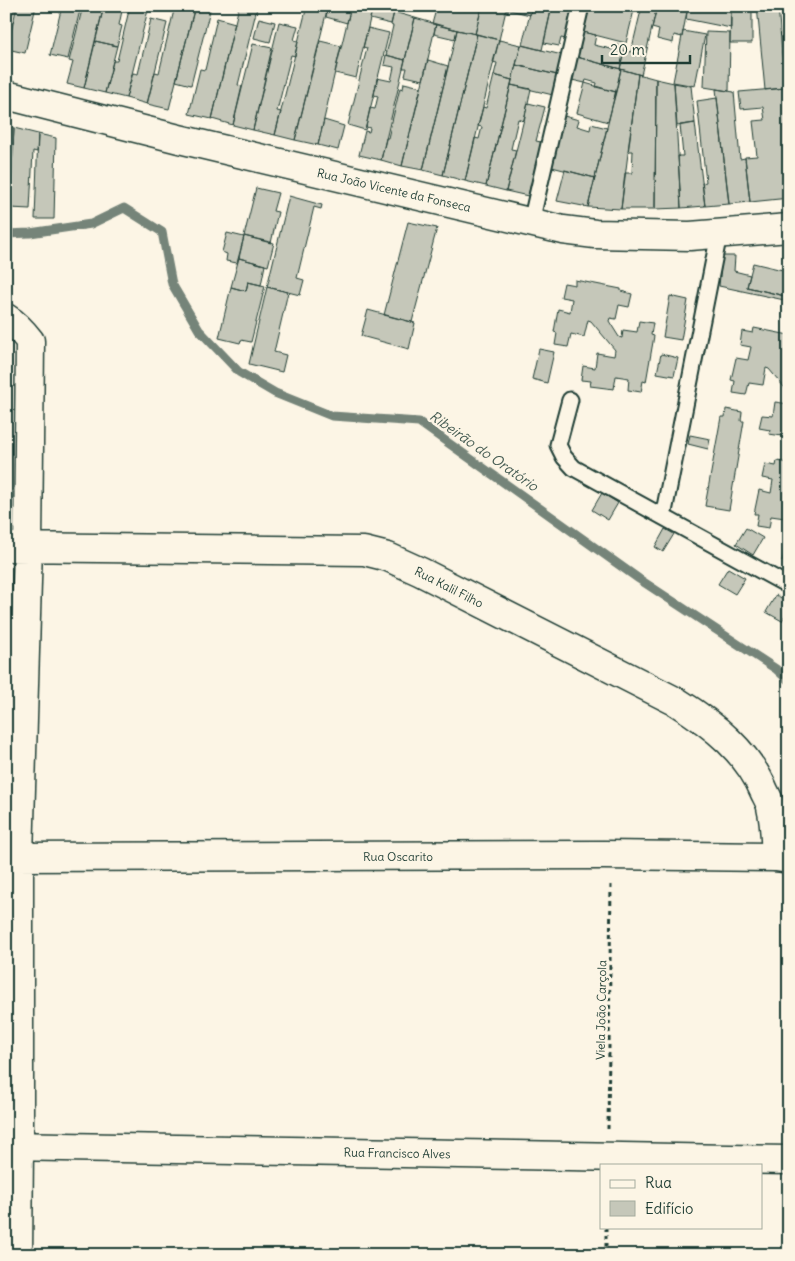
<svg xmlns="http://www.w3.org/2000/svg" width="795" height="1261" font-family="Delius,sans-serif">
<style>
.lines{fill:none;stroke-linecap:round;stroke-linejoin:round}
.stream{stroke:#758479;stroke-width:9}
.building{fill:#c5c7b9;stroke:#1f3d34}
.lane-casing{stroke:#1f3d34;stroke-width:19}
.street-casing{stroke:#1f3d34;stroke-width:31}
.secondary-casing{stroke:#1f3d34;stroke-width:31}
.path{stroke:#1f3d34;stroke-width:3;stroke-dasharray:4 4;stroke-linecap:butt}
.lane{stroke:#fcf5e5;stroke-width:15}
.street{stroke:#fcf5e5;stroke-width:28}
.secondary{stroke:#fcf5e5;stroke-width:28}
.labels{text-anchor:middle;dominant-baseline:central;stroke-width:5;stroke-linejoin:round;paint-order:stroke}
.street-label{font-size:12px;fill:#1f3d34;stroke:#fcf5e5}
.water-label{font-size:14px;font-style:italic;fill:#435a51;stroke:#fcf5e5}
</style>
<rect width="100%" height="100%" fill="#fcf5e5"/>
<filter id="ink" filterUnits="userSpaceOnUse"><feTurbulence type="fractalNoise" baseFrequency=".02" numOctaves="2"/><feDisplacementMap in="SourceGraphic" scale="10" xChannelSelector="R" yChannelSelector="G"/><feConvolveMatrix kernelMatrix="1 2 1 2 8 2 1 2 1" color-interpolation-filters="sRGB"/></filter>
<g filter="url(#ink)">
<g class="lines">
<path class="stream" d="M6,234L30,233L91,224L124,208L162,232L172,284L199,330L239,372L275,393L332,416L419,422L639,579L776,669L789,681"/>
</g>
<path class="building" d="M6,6H15L6,40Z
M17,6H36L25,53L7,49Z
M62,6H81L68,59L50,55Z
M83,6H104L84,88L67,84L73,62L69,61Z
M104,6H123L119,25L122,26L117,46L95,41Z
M130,6H149L126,98L105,93L113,61H117Z
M175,6H195L169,109L147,104L155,72L159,73Z
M195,6H211L191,85L176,81Z
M239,6H248L257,8L238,85L242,86L233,125L212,119Z
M307,6H328L295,140L275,135Z
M328,6H351L347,23L326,17Z
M351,6H373L356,78L335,73Z
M373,6L394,12L391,24L370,19Z
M437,6H451L465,10L466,6H482L475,34L432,24Z
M482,6H507L499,40L475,34Z
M507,6H532L530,15L506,9Z
M532,6H552L542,50L522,45Z
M552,6H574L566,39L561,38L559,46L544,43Z
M590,6H635L626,43L583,32Z
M642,6H657L641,75L620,69L624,51L631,52Z
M657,6H688L682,37L674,35L673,43L657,39L659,30L652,28Z
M688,6H731V28L686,19Z
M731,6H752V43H730Z
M757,6H778L785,88L765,90Z
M783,6H789V87L785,88L782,51H787Z
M394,12L415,18L405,60L386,55L393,26L391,25Z
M217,18L235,23L212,119L189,114L200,69L205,70Z
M259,18L275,22L270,42L254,38Z
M415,18L436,24L423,80L405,76L407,68H403Z
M151,19L167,23L147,104L126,98L133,73L138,74Z
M279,22L298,26L294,40L298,41L295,56L291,55L277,111L281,112L275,135L253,130Z
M436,24L457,30L455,39L434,34Z
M368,28L389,33L365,130L348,125L367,48L363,47Z
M457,30L477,34L443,175L423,170Z
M683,31L705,35L695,86L673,82Z
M583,32L596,35L594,45L615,50L617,44L625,47L620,69L577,57Z
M706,32L730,33L729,91L704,87Z
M477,34L499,40L465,181L443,175Z
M499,40L521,45L512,80L494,75L497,63L493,62Z
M95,41L117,46L105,93L84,88Z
M320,41L341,46L318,145L295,140Z
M253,44L272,48L253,130L233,125Z
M521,45L562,55L557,75L516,65Z
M386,55L405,60L381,160L359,155L365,131L369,132L370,128L366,127L370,108L375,109L378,96L374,95L377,78L391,81L394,67L384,65Z
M577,57L621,69L616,92L596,87L597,83L586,80L585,83L572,80Z
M428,60L448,66L423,170L402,166Z
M516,65L557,75L553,95L511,85Z
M621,69L638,74L621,209L588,207Z
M638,74L656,79L655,209H621L625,173H632L633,151H628Z
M494,75L512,80L486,186L465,181L475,138L479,139L482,127L478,126L483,107L486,108Z
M656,79L674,83L681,208L655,209Z
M404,83L421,87L402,166L381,160L386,138H388L400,88L403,89Z
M585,83L616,92L608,122L577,113Z
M674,83L691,86L695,123L677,126Z
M511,85L531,89L524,121L518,119L511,149L516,150L506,191L486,186Z
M785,88L789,146V198L750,202L745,157L757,156L753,121L765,120L763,107L741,109L739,92Z
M716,89L734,92L740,159L745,158L750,202L729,204Z
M717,98L729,204L705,206L702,183L706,182L697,101Z
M528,103L545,107L536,141L541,142L528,196L506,191Z
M564,116L579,120L577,126L590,130L591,124L607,128L595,178L552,167Z
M324,120L344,126L338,150L318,145Z
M695,123L705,206L681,208L678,156H683L680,125Z
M6,126L14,128L10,212H6Z
M14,128L38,134L37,152L33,151L30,209L10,208Z
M38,134L56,138L54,219H35Z
M565,170L595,178L588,207L557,201Z
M256,188L278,193L273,211L278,212L271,243L244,236Z
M289,196L322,205L321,209L314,207L297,278L304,280L300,295L267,287Z
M408,222L437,228L412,322L384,315Z
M227,233L244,237L237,263L226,261L227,254L222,252Z
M244,236L274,243L268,266L239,258Z
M722,256H735L734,271L750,275L747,287L789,297V301L719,286Z
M239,258L265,265L261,285L248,282L246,291L231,287Z
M753,263L787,271L786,274H789V297L747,287Z
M575,280L621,289V291L632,294L629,307L619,305L616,319L610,318L609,321L619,337L622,338L623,330L637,332L639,321L653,323L651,335L654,336L646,382L643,381L641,392L628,390L629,378L616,376L614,389L590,386L591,381L581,380L583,366L595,368L597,353L614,356L615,350L591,321L588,320L584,337L571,334L568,347L555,345L557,333L554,332L558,309L570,312L572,299L561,297L564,283L575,285Z
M248,282L265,286L251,342L241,340L240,343L219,338L231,287L246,291Z
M267,287L288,292L274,352L286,355L282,372L249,364Z
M670,296L688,300L681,340L663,337Z
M368,310L415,323L409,349L361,336Z
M754,328L789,335V366L787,369L789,371V393L769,369L766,368L763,385L749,383L746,395L733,393L735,381L731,380L736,358L748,360L751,347L740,345L742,331L753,333Z
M539,349L554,352L547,383L532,379Z
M661,354L678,358L674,376L657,373Z
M775,402L789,404V437L769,434L770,430L759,428L762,415L773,416Z
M726,409L742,412L741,421H744L729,510L705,506L721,417H725Z
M690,435L710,439L708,449L688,444Z
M777,461L789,463V502L785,518L771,516L769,528L756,526L758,514H754L759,490L771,493L773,480L762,478L765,464L776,466Z
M602,493L618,503L608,520L592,510Z
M746,528L763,538L753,555L736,544Z
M665,529L674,534L663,552L655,547Z
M785,548H789V563L782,561Z
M728,568L745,578L735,594L718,584Z
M776,595L789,602V609L782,621L766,612Z"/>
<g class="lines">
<g class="lane-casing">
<path id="lane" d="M531,222L581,6
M570,400L558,445L564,457L574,468L789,586
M663,517L719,234"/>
</g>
<g class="street-casing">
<path id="street" d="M6,95L179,139L563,230L595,234L690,236L789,228
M6,318C16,324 23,332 30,341L28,547L19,857
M6,547L364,551L388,557L421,572L677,702C714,725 748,752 765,793C767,797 770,802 771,807C775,823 775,841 776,857
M6,1146L789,1160"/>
</g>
<g class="secondary-casing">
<path id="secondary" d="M6,857L604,855L776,857L789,859
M18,1255L19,1146V857"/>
</g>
<path class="path" d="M608,1129L611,883
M606,1255V1227"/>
<use href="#lane" class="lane"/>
<use href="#street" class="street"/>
<use href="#secondary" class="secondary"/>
</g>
</g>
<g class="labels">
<g class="street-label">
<text transform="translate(394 190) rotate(13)">Rua João Vicente da Fonseca</text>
<text transform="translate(449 587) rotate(27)">Rua Kalil Filho</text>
<text x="398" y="856">Rua Oscarito</text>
<text transform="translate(601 1010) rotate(-89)">Viela João Carçola</text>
<text transform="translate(397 1153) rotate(1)">Rua Francisco Alves</text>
</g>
<g class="water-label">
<text transform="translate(484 451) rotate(35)">Ribeirão do Oratório</text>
</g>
</g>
<rect width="795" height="1261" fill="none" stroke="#fcf5e5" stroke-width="25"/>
<rect x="12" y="12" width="770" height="1236" fill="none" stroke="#1f3d34" stroke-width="2" filter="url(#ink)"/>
<rect x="600" y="1164" width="162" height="65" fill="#fcf5e5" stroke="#a4ab9e"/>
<rect x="610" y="1180" width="25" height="8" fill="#fcf5e5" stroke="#a4ab9e"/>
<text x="645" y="1188" font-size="15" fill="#1f3d34">Rua</text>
<rect x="610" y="1201" width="25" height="15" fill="#c5c7b9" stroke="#a4ab9e"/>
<text x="645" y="1214" font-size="15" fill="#1f3d34">Edifício</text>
<path d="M602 55v8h88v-8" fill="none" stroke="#1f3d34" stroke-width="2.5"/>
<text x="610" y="55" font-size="15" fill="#1f3d34" stroke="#fcf5e5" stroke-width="4" paint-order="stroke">20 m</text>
</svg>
